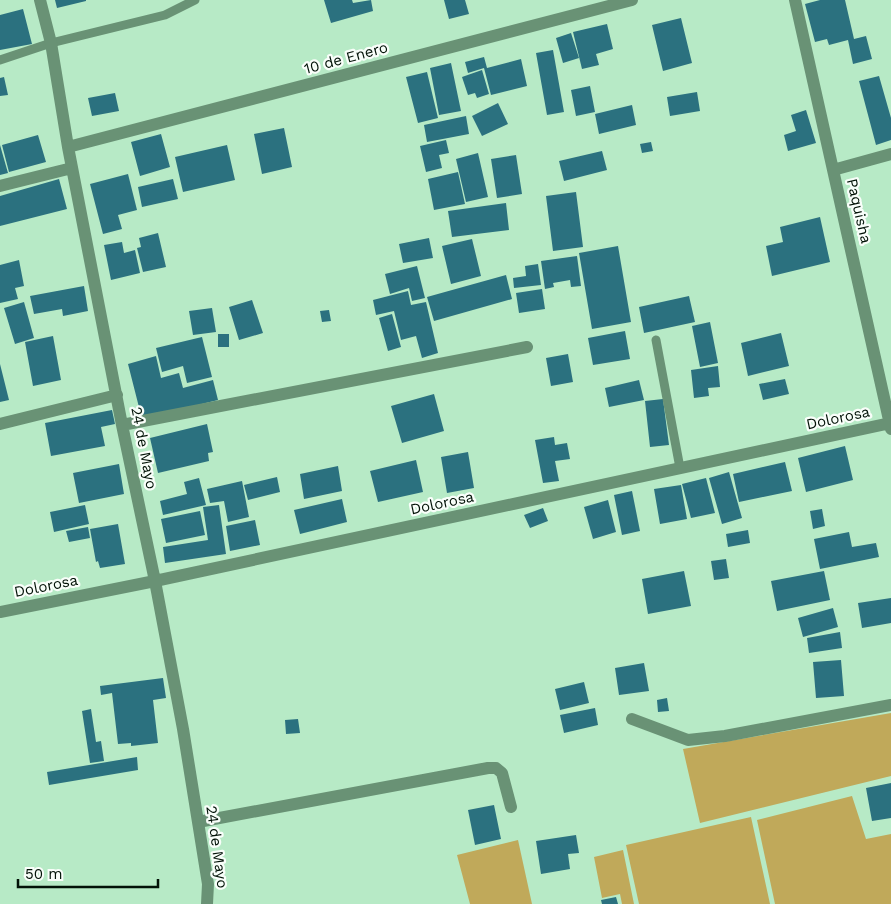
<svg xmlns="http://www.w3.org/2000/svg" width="891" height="904" font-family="'Work Sans',sans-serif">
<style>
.green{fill:#c0a95a}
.building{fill:#2b717f}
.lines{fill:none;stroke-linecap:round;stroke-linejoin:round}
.service{stroke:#699275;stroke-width:9}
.minor{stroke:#699275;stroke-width:12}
.labels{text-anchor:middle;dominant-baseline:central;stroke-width:4.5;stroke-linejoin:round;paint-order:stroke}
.street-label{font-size:15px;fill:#021207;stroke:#f9fefa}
</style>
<rect width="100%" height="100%" fill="#b7eac6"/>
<path class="green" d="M891,713V776L700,823L683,749Z
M852,796L866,839L891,834V904H775L757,820Z
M751,817L770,904H639L626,845Z
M518,840L532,904H470L457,855Z
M623,850L634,904H622L620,894L602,898L594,857Z"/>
<path class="building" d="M55,0H86V1L57,8Z
M324,0H352L353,3L371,0L373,11L331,23Z
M444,0H465L469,14L449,19Z
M820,0H845L854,39L866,36L872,59L853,64L848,40L829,45L827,39L815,42L805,4Z
M23,9L32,44L0,50V15Z
M681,18L692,63L663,71L652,25Z
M607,24L613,49L596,54L599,65L582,69L573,32Z
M571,33L579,58L563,63L556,38Z
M553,50L564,112L547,115L536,53Z
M484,57L487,68L521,59L527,86L491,95L484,68L468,73L465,62Z
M451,63L461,111L439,115L430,68Z
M482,70L489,94L477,98L475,93L468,95L462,77Z
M427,72L438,118L418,123L406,77Z
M879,76L891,118V140L876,145L859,81Z
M4,77L8,95L0,96V78Z
M590,86L595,112L576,116L571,90Z
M697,92L700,111L670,116L667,97Z
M115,93L119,111L92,116L88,98Z
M498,103L508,124L482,136L472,116Z
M632,105L636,125L599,134L595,114Z
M806,110L816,143L788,151L784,135L796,131L791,115Z
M466,116L469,134L427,142L424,125Z
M284,128L292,167L262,174L254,134Z
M161,134L170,167L140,176L131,142Z
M38,135L46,162L9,172L2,145Z
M446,140L449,153L439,155L442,168L426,172L420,146Z
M651,142L653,151L642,153L640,144Z
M0,145L8,173L0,175Z
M227,145L235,180L183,192L175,157Z
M602,151L607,170L564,181L559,161Z
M478,153L488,197L466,202L456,159Z
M516,155L522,194L497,198L491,159Z
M458,172L465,204L434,210L428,179Z
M128,174L137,210L118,215L122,229L103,234L90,184Z
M59,179L67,209L0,226V196Z
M173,179L178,199L142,207L138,187Z
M576,192L583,247L553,251L546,196Z
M506,203L509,230L452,237L448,211Z
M820,217L830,262L772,276L766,246L783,242L780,227Z
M158,233L166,267L143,272L137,248L141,247L139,238Z
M429,238L433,258L403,263L399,244Z
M472,239L481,276L451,284L442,246Z
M122,242L124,253L135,250L140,273L111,280L104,245Z
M618,246L631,322L592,329L579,253Z
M577,256L581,286L571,287L570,280L553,283L554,287L545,289L541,261Z
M19,260L24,286L15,288L18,299L0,303V265Z
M538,264L541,285L514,288L513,278L526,276L525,266Z
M417,266L425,298L412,301L409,288L390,294L385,274Z
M506,275L512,299L434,321L427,297Z
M84,286L88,311L63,316L62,309L34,314L30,296Z
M542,289L545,309L519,313L516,293Z
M408,291L411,305L426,302L438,353L422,358L416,336L401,340L394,311L376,315L373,300Z
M689,296L695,322L644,333L639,307Z
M252,300L263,333L239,340L229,307Z
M24,302L34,338L15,344L4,308Z
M212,308L216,332L193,335L189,311Z
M329,310L331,321L322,322L320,311Z
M392,314L401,347L388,351L379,318Z
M710,322L718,363L700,367L692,326Z
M625,331L630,359L593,365L588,338Z
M781,333L789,366L748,376L741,343Z
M218,334H229V347H218Z
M53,336L61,380L33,386L25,342Z
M202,337L212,377L187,383L183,366L162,372L156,348Z
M568,354L573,382L551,386L546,358Z
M156,356L161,378L179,373L183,388L213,380L218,400L142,419L128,364Z
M0,364L9,400L0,402Z
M718,366L720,387L708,388L709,396L694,398L691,370Z
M785,379L789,394L763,400L759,384Z
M639,380L644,400L609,407L605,388Z
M434,394L444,431L402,443L391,406Z
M663,399L669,445L650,447L645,401Z
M112,410L115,424L101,427L105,446L51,456L45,423Z
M207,424L213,452L208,453L209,461L158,473L150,438Z
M554,437L555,445L567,443L570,459L555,461L559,481L543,483L535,440Z
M845,446L853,480L806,492L798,458Z
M468,452L474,488L447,493L441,457Z
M416,460L423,492L378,502L370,471Z
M785,462L792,491L739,502L733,474Z
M119,464L124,494L79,503L73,473Z
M338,466L342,491L304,499L300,474Z
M729,472L742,518L722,524L709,478Z
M277,477L280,492L248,500L244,485Z
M199,478L206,505L163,515L160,501L187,494L184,482Z
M706,478L715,513L691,518L682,484Z
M242,481L249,517L228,522L224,501L210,503L207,489Z
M681,485L687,519L660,524L654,489Z
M632,491L640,531L622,535L614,495Z
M342,499L347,522L300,534L294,510Z
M608,500L616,532L593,539L584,507Z
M85,505L89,524L54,532L50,512Z
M219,505L226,554L165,563L163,547L208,540L203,507Z
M543,508L548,521L530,528L524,515Z
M822,509L825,526L813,529L810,511Z
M200,511L205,535L166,543L161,519Z
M255,520L260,545L230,551L226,526Z
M118,524L125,564L100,568L98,561L96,562L90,529Z
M88,527L90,538L69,542L66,531Z
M748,530L750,543L728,547L726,534Z
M849,532L852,547L876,543L879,557L820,569L814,539Z
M726,559L729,578L714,580L711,561Z
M684,571L691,606L648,614L642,579Z
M824,571L830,600L777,611L771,581Z
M891,598V623L862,628L858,603Z
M833,608L838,627L803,637L798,618Z
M840,632L842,648L809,653L807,638Z
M841,660L844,696L816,698L813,662Z
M644,663L649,691L619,695L615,668Z
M163,678L166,698L153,700L158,743L131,746V743L118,744L112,693L101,695L100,686Z
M584,682L589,703L560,710L555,689Z
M667,698L669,711L658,712L657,700Z
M595,708L598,725L564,733L560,715Z
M91,709L96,742L101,741L104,761L90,763L82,711Z
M298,719L300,733L286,734L285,720Z
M137,757L138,770L49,785L47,772Z
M891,783V818L872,821L866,788Z
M494,805L501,839L475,845L468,810Z
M576,835L579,853L568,854L570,869L541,874L536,841Z
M616,897L618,904H602L601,900Z"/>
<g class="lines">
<path class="service" d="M0,60L51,43L165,15L195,0
M656,340L680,468"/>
<path class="minor" d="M40,0L51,43L68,147L122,425L155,581L183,729L208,884L207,904
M795,0L891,429
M68,147L632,0
M833,170L891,154
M0,186L72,168
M0,424L117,395
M122,425L527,347
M0,612L155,581L890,423
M632,719L688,740L725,736L891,705
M198,822L488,768H496L502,773L511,807"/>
</g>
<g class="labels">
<g class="street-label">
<text transform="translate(346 58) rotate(-15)">10 de Enero</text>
<text transform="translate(859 211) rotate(77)">Paquisha</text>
<text transform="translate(838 418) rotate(-12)">Dolorosa</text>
<text transform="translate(144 448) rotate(79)">24 de Mayo</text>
<text transform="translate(442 503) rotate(-12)">Dolorosa</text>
<text transform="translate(46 586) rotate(-11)">Dolorosa</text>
<text transform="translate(217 847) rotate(82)">24 de Mayo</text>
</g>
</g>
<path d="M18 879v8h140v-8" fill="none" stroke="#021207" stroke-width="2.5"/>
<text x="25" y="879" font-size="15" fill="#021207" stroke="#f9fefa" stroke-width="4" paint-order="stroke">50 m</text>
</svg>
